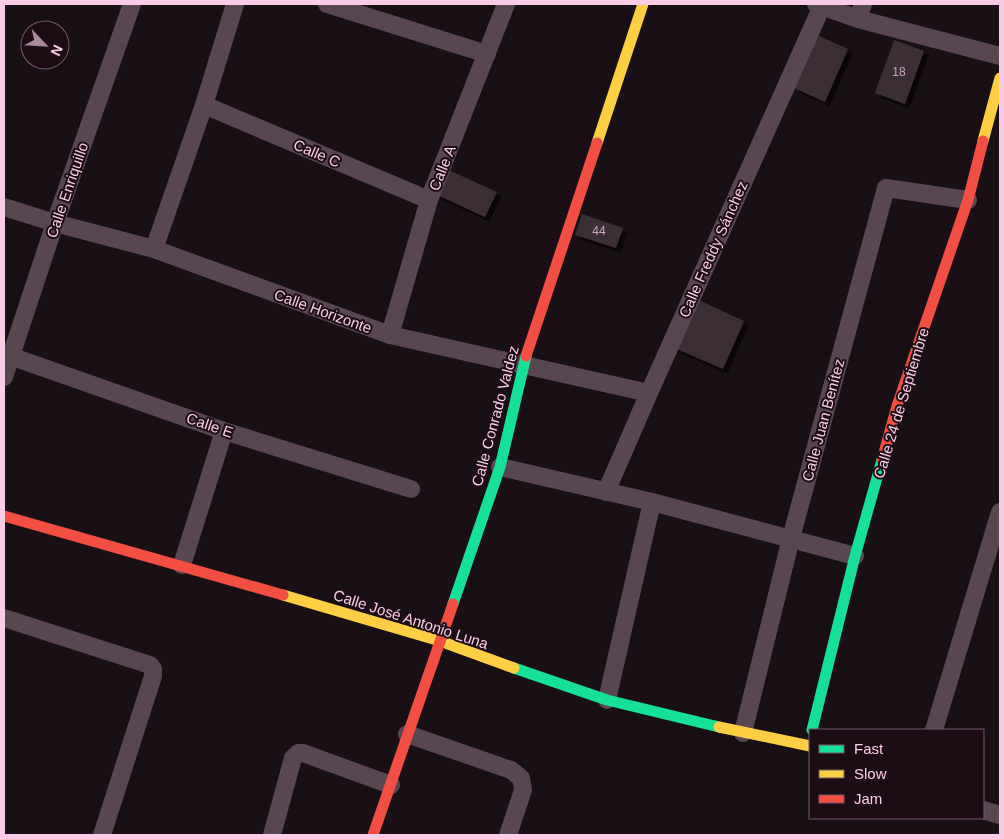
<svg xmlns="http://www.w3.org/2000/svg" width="1004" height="839" font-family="Helvetica,sans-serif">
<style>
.building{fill:#3b2e35;filter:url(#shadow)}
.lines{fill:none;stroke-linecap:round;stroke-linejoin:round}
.street{stroke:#584651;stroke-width:18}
.fast{stroke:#16e098;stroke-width:11}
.slow{stroke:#ffcf43;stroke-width:11}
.jam{stroke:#f24e42;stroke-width:11}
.labels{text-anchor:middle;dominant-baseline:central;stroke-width:4;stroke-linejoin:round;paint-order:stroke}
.number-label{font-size:12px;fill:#caa4ba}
.street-label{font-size:15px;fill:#facce6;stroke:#1c0d14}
</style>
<defs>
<filter id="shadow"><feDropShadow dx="4.5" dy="4.5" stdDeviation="0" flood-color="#0009"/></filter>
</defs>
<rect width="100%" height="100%" fill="#181014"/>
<path class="building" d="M817,35L848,49L825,102L794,88Z
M894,40L924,51L905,104L875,93Z
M444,168L497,192L485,217L433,193Z
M582,214L623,228L616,248L575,235Z
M694,298L744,321L723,369L672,347Z"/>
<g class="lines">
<path class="street" d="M327,4L487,54
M816,4L858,19L1000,56
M858,19L863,4
M204,105L429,200
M4,207L55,223L154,249L390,335L649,393
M154,249L204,105L235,4
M390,335L429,200L506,4
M10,356L224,431L411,489
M4,377L55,223L132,4
M500,467L652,502L855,556
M606,492L649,393L822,6
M182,565L224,431
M4,618L150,665L153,669V676L102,835
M607,700L652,502
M934,730L1000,512
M743,733L791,538L886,188L968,200
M407,734L511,770L521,778L523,790L508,835
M983,810L1000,815
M272,835L293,758L298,753H303L391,785"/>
<path class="fast" d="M453,604L500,467L526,356
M514,668L607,700L719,727
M812,730L855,556L882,460"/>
<path class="slow" d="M983,141L1000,78
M597,143L643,4
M283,595L440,641L514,668
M719,727L810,746"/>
<path class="jam" d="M526,356L597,143
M882,460L897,406L968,200L983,141
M4,516L283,595
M373,835L453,604"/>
</g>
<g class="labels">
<g class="number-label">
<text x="899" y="72">18</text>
<text x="599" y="231">44</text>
</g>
<g class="street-label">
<text transform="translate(317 153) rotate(23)">Calle C</text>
<text transform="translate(442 168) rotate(-68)">Calle A</text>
<text transform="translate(67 190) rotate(-71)">Calle Enriquillo</text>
<text transform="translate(713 249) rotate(-66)">Calle Freddy Sánchez</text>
<text transform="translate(323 311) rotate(20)">Calle Horizonte</text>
<text transform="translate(901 403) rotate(-73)">Calle 24 de Septiembre</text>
<text transform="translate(495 416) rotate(-75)">Calle Conrado Valdez</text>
<text transform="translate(823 420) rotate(-75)">Calle Juan Benítez</text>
<text transform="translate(210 425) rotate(19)">Calle E</text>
<text transform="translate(411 619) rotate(18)">Calle José Antonio Luna</text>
</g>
</g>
<rect width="1004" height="839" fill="none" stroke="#facce6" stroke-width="10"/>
<rect x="809" y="729" width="175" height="90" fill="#1c0d14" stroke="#755968"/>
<rect x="819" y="745" width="25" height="8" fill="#16e098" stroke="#755968"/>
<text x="854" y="754" font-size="15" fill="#facce6">Fast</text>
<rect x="819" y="770" width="25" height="8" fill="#ffcf43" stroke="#755968"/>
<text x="854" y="779" font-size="15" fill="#facce6">Slow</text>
<rect x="819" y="795" width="25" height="8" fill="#f24e42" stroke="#755968"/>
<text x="854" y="804" font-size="15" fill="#facce6">Jam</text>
<g transform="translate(45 45) rotate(115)"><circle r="24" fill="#1c0d14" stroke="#755968"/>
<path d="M0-4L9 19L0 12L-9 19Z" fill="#ab8a9c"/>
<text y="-8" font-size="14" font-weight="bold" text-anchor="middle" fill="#facce6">N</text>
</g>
</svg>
